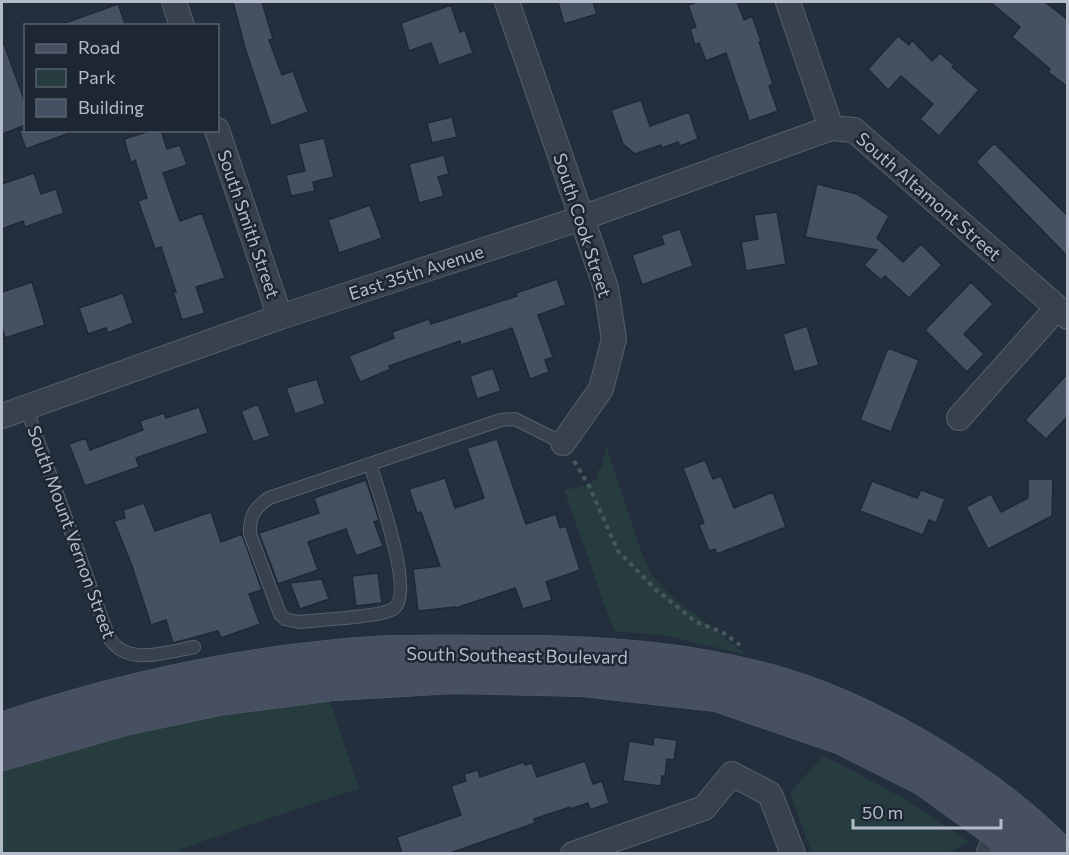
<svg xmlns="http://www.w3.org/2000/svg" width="1069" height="855" font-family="Commissioner,sans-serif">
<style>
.green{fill:#263c3f}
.building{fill:#455162;stroke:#1f2835;stroke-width:1.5}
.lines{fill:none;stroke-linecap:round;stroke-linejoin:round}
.lane-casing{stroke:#565f6c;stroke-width:14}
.street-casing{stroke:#565f6c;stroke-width:26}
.secondary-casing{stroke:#565f6c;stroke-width:34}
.path{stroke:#44595c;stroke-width:4;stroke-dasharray:4.5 4.5;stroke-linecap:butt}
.lane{stroke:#38414e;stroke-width:12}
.street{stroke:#38414e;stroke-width:24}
.secondary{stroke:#465061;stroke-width:33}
.labels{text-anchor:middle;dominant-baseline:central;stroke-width:5;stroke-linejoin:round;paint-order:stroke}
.street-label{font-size:18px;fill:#b4bcc9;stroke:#1d2633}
</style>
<rect width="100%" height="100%" fill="#242f3e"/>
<path class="green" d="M606,445L641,551L652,576L669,594L747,655L669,636L614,631L564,490L585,486L598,478L596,473L602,467Z
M328,696L359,788L177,850L178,853H2V768L134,730Z
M823,756C874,781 923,807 968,842L948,853H812L790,793Z"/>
<path class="building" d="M233,2H262L273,39L269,40L282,75L293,71L308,112L271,126L245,48Z
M558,2H593L597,14L564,24Z
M697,2H737L744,20L752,16L761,41L759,42L773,84L769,86L778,111L749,121L726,53L706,61L699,43L695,45L690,29L696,27L688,5Z
M990,2H1045L1068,20V87L1048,72L1050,69L1012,37L1020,27Z
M118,4L126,26H65V23Z
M451,5L460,32L465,30L473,53L439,65L431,43L409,51L401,23Z
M898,36L909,45L912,40L932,61L940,53L954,65L952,67L979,90L939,136L920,119L933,104L901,76L888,90L868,69Z
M2,44H4L26,105V125L2,134Z
M641,100L650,126L689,112L698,139L680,146L678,142L662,148L661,145L635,154L623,144L611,110Z
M452,117L457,137L432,143L427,123Z
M19,130H72V132L26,149Z
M153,130H161L167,149L180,145L187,165L163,173L180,221L202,213L225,278L196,287L205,313L182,320L173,292H176L161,247L155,249L138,201L147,198L135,160L131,163L124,139Z
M324,138L334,177L313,182L315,191L291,196L286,175L305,171L298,144Z
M994,143L1068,216V257L976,162Z
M444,155L449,174L438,177L444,196L419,203L409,164Z
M34,173L41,194L56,189L64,213L25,227L23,221L2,229V184Z
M817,184L857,194L889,216L877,238L903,262L921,244L942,265L909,298L885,276L881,280L864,265L877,250L805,237Z
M370,205L382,238L339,253L328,220Z
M777,212L786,264L746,271L741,242L758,239L754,215Z
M680,229L693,266L642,285L632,255L664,244L661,235Z
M557,279L566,305L538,315L553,357L545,360L549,372L530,379L512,328L461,345L460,341L389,366L391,369L360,382L349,356L394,338L392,332L429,319L431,324L517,296L516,293Z
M32,282L45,325L5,338L2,327V292Z
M971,282L993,304L964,334L984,354L967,372L925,330Z
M123,293L133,323L108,333L106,328L88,334L79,308Z
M807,326L819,365L794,372L783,334Z
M888,348L919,360L891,432L860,420Z
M493,368L501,391L477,399L470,376Z
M1068,373V416L1046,439L1025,420Z
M317,379L325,404L295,414L286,388Z
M258,404L270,436L253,442L241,411Z
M199,407L208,433L136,458L139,467L85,486L69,444L86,438L90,450L143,430L140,421L164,413L166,418Z
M497,439L526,524L556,514L560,528L566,526L580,570L546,582L552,600L523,609L515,588L456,608L455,607L418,611L413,569L440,566L421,512L417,513L409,489L445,478L455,508L484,498L467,448Z
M705,460L713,479L721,476L734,508L773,492L786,527L717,554L715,549L709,551L699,525L704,523L683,468Z
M1028,479H1053L1052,516L988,549L966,507L991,494L1001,512L1028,498Z
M366,480L379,520L374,522L383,546L356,556L346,529L308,542L318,570L278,584L259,533L319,513L314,498Z
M872,481L917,498L921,490L945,499L936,523L929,520L923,535L860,511Z
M144,503L155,531L211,512L221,542L242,534L262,590L249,594L260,624L221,638L218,631L173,643L166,620L151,625L132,566L114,521L125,518L123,510Z
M378,573L382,603L356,606L352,576Z
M322,579L329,599L300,609L290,583Z
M654,737L677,740L674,760L667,759L665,776H662L661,786L623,781L629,741L653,745Z
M585,761L593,784L602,781L609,803L590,810L588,803L570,809V807L534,819L535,823L448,854H402L397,837L461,815L451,786L466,781L464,774L478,770L480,777L524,762L525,765L532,763L537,777Z"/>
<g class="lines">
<g class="lane-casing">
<path id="lane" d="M26,407L109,638C128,667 166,652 194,647
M370,464C377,487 416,595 393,609C381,617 317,620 298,622L285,619L280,614L250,534C249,517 255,507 269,498L501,420L515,419L563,443
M982,854L992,830"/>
</g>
<g class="street-casing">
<path id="street" d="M174,2L182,26
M507,2L606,288L614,339L601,389L563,443
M788,2L831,128L854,130L1068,317
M217,130L280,317
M2,416L280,317L582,218L831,128
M959,418L1057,308
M573,854L704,808L732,774L770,794L793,854"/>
</g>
<g class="secondary-casing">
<path id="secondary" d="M2,729C109,693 223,667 337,656C389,650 442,652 494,652C592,651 690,657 784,685C878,714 993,783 1061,854
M2,754L128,718L218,699L334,684L453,677L584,680L717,695L842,738L924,779L993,829L1019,854"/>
</g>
<path class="path" d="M574,461L589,486L618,551L655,589L696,622L722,632L743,647"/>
<use href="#lane" class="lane"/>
<use href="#street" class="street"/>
<use href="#secondary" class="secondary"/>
</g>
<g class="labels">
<g class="street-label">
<text transform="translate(929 196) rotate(41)">South Altamont Street</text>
<text transform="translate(249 224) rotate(71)">South Smith Street</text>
<text transform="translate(583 225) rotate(72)">South Cook Street</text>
<text transform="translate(416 272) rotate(-18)">East 35th Avenue</text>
<text transform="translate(72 532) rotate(70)">South Mount Vernon Street</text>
<text transform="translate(517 655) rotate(1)">South Southeast Boulevard</text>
</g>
</g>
<rect width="1069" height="855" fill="none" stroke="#b4bcc9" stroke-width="6"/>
<rect x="24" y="24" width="195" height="108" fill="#1d2633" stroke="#59626f" stroke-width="1.5"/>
<rect x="36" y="44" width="30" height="9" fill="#465061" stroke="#59626f" stroke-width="1.5"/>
<text x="78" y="54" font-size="18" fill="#b4bcc9">Road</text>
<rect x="36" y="69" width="30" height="18" fill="#263c3f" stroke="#59626f" stroke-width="1.5"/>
<text x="78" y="84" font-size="18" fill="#b4bcc9">Park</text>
<rect x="36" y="99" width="30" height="18" fill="#455162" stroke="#59626f" stroke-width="1.5"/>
<text x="78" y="114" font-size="18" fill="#b4bcc9">Building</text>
<path d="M853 819v9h148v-9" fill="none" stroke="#b4bcc9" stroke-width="3"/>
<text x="862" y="819" font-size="18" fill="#b4bcc9" stroke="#1d2633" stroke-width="4.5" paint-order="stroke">50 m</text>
</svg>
